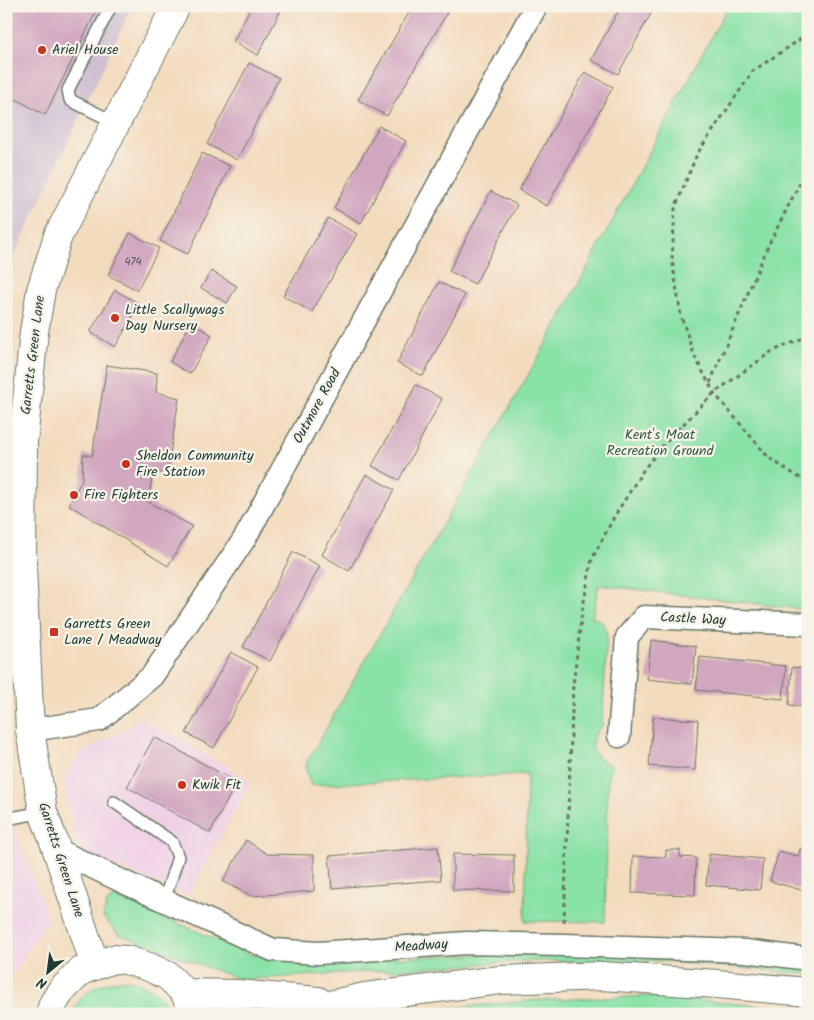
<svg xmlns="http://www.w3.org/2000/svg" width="814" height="1020" font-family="Kalam,sans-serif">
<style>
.built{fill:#efd0e6}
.industrial{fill:#cdbed2}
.green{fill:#89e2a6;stroke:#54906d}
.building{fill:#d1a6bf}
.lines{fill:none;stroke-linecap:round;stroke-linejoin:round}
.service-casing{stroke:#697464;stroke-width:14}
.minor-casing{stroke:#697464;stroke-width:25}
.tertiary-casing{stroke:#697464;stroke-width:30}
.path{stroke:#697464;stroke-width:3;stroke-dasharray:4 4;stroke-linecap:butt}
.service{stroke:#fff;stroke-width:11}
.minor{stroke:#fff;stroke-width:22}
.tertiary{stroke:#fff;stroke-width:28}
.poi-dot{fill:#c8321e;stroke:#f7f3e8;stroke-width:2}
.labels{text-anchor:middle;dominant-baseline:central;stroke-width:4.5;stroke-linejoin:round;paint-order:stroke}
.number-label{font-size:11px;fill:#4c5757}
.poi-label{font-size:14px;fill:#1f3d34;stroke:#f7f3e8;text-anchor:start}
.street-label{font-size:14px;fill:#1f3d34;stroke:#f7f3e8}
.park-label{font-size:14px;fill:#345e4b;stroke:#f7f3e8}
</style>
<rect width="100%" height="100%" fill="#f7f3e8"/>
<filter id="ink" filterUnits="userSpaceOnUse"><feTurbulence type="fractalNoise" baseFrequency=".02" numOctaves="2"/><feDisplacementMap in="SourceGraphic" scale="10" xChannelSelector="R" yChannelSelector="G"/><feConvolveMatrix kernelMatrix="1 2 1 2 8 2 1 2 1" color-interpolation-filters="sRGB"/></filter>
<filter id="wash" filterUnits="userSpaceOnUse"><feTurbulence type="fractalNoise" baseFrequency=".0096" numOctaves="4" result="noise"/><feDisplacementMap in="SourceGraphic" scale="20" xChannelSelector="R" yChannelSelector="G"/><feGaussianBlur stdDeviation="1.12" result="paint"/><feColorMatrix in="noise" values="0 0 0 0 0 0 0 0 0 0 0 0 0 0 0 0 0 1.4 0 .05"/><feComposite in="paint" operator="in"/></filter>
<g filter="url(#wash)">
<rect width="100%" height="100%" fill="#f3dbbd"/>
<path class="built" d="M138,717L251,781L188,896L85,854L73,829L63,779L79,754L130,727Z
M6,806L48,919L6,985Z"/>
<path class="industrial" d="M6,6H132L9,267L6,298Z"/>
<path class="green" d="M728,6H808V610L599,585L592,617C604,621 605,625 607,637L602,726C585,743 591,757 612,766L608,781L605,922L525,921L527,774L311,785L306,771L307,762L551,335Z
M116,896L251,955L312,961L573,951L747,959L808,968V974L661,961H527L241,980L118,934L103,917L107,903Z
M126,979C149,986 161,991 171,1014H72C83,988 100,983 126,979Z
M652,996L808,1010V1014H382L537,1000Z"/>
<g id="blocks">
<path class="building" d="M6,6H99L45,115L6,94Z
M251,6H283L258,55L233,42Z
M413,6H451L387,116L358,100Z
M621,6H655L618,74L591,60Z
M249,63L279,78L237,160L207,144Z
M585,72L613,87L547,206L519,190Z
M379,126L406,141L361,223L334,208Z
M202,153L230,166L188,254L160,241Z
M491,191L517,205L475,284L449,271Z
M328,218L357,234L312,312L283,296Z
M130,233L159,248L137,290L108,275Z
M211,271L237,286L227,303L201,288Z
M439,282L465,295L423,376L397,363Z
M115,290L140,304L115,347L90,332Z
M191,322L212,335L190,374L170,362Z
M107,365L157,373L156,392L179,398L167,474L153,472L148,502L192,526L168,566L69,505L82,480L83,454L92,456Z
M416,385L442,399L399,480L372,466Z
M366,474L394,490L349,571L322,555Z
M293,552L320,566L270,661L243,647Z
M651,640L696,646L692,684L647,679Z
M231,652L258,667L214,748L186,733Z
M700,657L786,666L783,699L696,690Z
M792,667L808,669V707L789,705Z
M653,717L698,720L695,770L649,766Z
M154,737L237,782L210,833L127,787Z
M246,840L267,854L314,855V891L252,896L223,882Z
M438,847L441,880L332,888L329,856Z
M800,849L808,851V892L770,881L779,851L798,856Z
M666,850H680V857L696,858L695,895L632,893L633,856L666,857Z
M453,854L514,855V891L453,890Z
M709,854L763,859L760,890L706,885Z"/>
</g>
</g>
<g filter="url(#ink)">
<use href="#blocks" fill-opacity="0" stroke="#697464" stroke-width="1"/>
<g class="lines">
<g class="service-casing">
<path id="service" d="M111,6L68,90L70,100L116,123
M6,667L27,668
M114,802L172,842L178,857L164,901
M6,819L43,812"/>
</g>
<g class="minor-casing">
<path id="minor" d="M30,730L99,720L152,676L245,538L536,6
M619,736L627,637L644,617L808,624
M57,850L128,884L273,950L318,953L467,943L565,945L745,951L808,959"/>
</g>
<g class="tertiary-casing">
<path id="tertiary" d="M95,965L57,850L43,812L30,730L22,567L23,442L34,332L41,290L58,236L176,6
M185,993L237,994L318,1001
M50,1014L53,1004L61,991L81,971L113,959L126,960L149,967L168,976L185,993L194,1014
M290,1014L365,997L500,980L602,976L717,984L808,992"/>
</g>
<path class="path" d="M808,34L753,71L697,154L675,208L672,259L681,316L694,355L714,393L769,458L808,483
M710,383L767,248L808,167
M564,922L573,685L582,612L592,559L614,517L644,469L665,443L714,393L771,352L808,336"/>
<use href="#service" class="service"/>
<use href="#minor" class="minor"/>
<use href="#tertiary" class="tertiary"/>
</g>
</g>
<g class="poi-dot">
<circle cx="42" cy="50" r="5"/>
<circle cx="115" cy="318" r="5"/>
<circle cx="126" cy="464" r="5"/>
<circle cx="74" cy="495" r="5"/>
<rect x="49" y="627" width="10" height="10" rx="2.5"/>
<circle cx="182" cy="785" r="5"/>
</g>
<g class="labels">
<g class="number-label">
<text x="133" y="262">474</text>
</g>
<g class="poi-label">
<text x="52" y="50">Ariel House</text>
<text x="125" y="310">Little Scallywags<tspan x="125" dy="16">Day Nursery</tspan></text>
<text x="136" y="456">Sheldon Community<tspan x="136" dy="16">Fire Station</tspan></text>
<text x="84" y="495">Fire Fighters</text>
<text x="64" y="624">Garretts Green<tspan x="64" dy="16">Lane / Meadway</tspan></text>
<text x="192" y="785">Kwik Fit</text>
</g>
<g class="street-label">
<text transform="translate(33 355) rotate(-83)">Garretts Green Lane</text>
<text transform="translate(317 406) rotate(-61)">Outmore Road</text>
<text transform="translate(693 619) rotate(3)">Castle Way</text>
<text transform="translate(61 860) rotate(72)">Garretts Green Lane</text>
<text transform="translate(421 946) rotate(-4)">Meadway</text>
</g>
<g class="park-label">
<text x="660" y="435">Kent's Moat<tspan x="660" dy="16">Recreation Ground</tspan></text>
</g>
</g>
<rect width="814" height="1020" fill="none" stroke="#f7f3e8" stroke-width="25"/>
<g transform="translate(48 972) rotate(209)" stroke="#f7f3e8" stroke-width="4" paint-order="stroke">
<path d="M0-4L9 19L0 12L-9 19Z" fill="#1f3d34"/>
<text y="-8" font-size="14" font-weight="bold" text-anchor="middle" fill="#1f3d34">N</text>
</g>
</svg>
